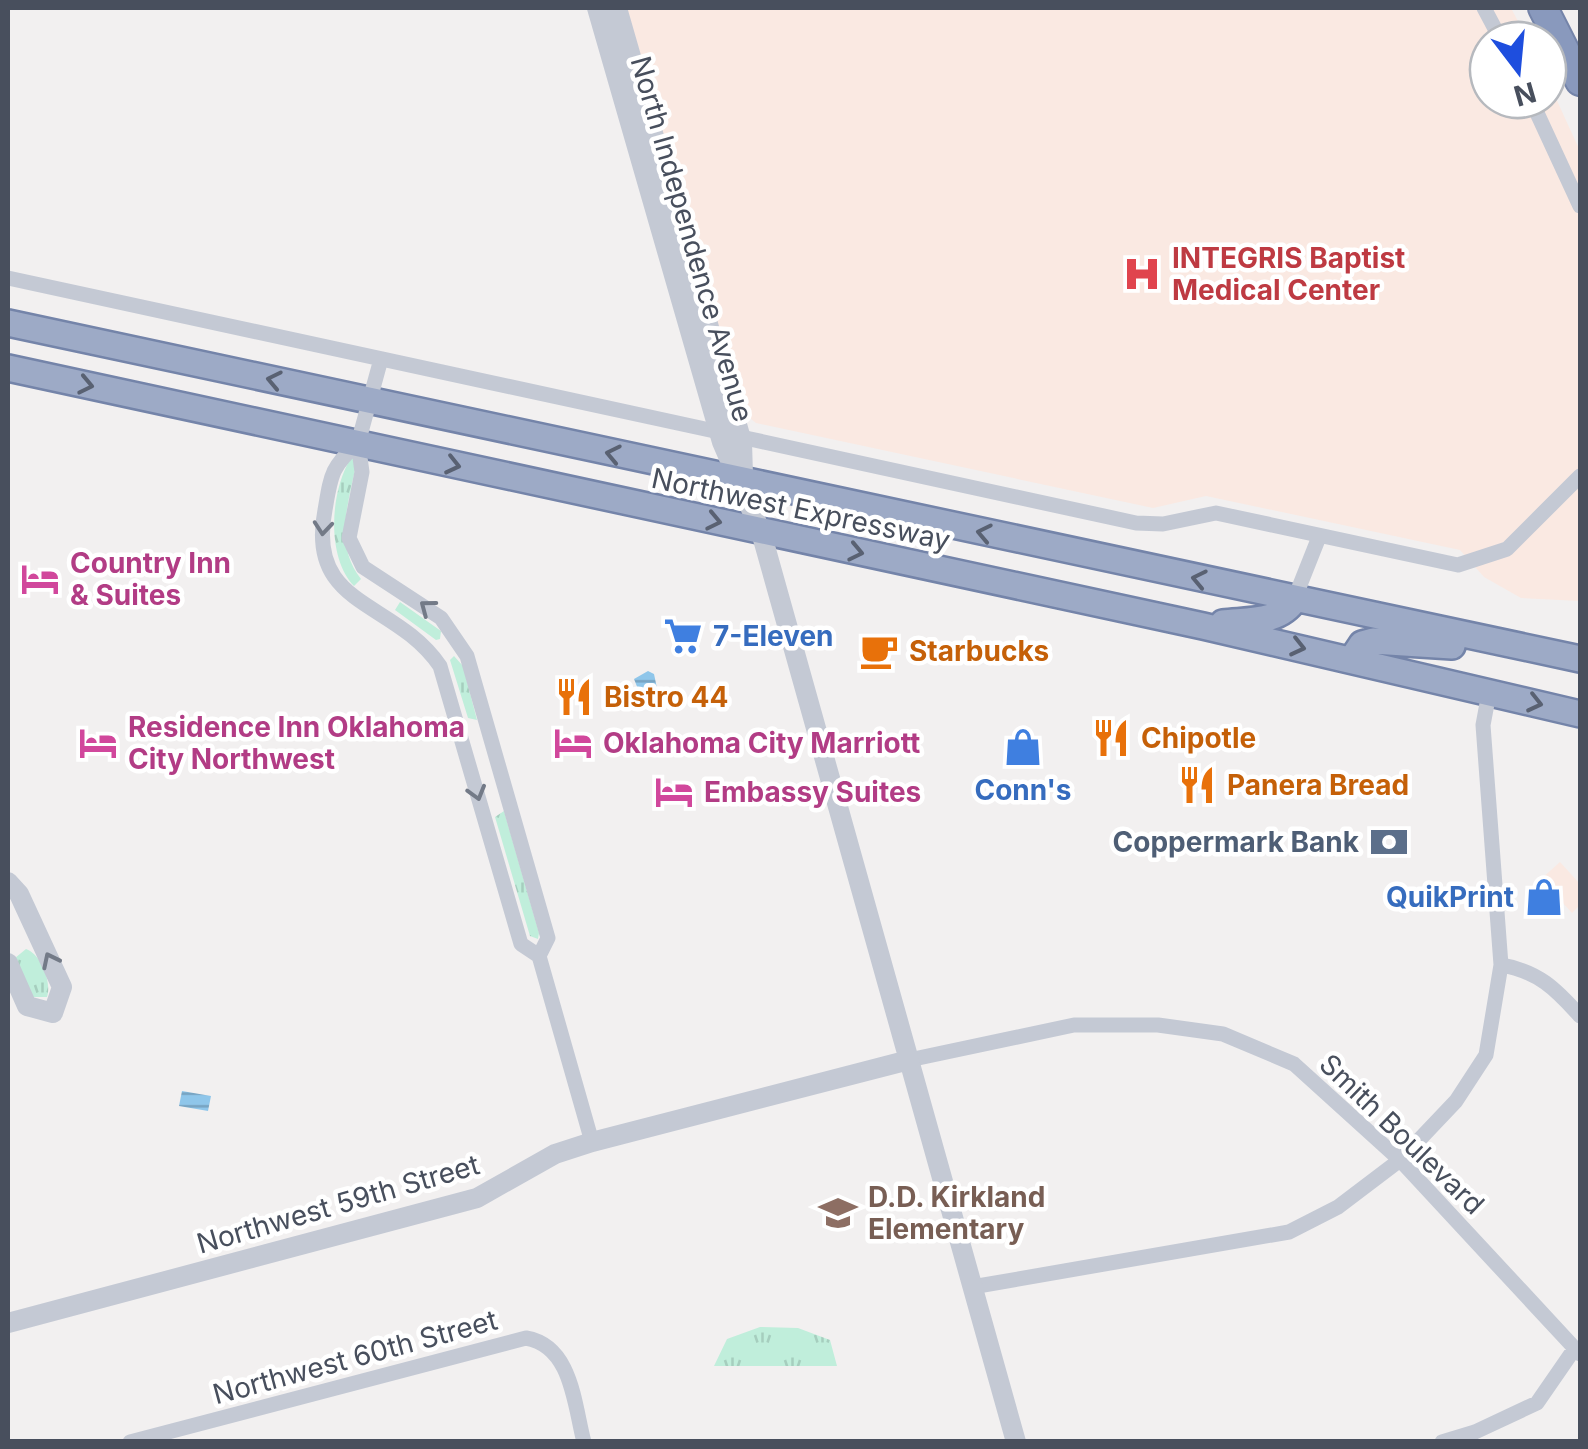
<svg xmlns="http://www.w3.org/2000/svg" width="1588" height="1449" font-family="Inter,sans-serif">
<style>
.medical{fill:#fae9e2}
.grass{fill:url(#grass-tufts)}
.water{fill:url(#water-rules)}
.lines{fill:none;stroke-linecap:round;stroke-linejoin:round}
.trunk-casing{stroke:#7484a9;stroke-width:30}
.motorway-casing{stroke:#7484a9;stroke-width:32}
.minor{stroke:#c4c9d4;stroke-width:15}
.tertiary{stroke:#c4c9d4;stroke-width:20}
.trunk{stroke:#9daac6;stroke-width:25}
.motorway{stroke:#8999bd;stroke-width:28}
.oneway{stroke:#596172}
.oneway2{stroke:#737a87}
.labels{text-anchor:middle;dominant-baseline:central;stroke-width:9;stroke-linejoin:round;paint-order:stroke}
.street-label{font-size:28px;fill:#484f5d;stroke:#fff}
.health-label{font-size:28px;font-weight:bold;fill:#be3a42;stroke:#fff;text-anchor:start}
.hotel-label{font-size:28px;font-weight:bold;fill:#b23c85;stroke:#fff;text-anchor:start}
.shop-label{font-size:28px;font-weight:bold;fill:#366cbe;stroke:#fff;text-anchor:start}
.food-label{font-size:28px;font-weight:bold;fill:#c56008;stroke:#fff;text-anchor:start}
.service-label{font-size:28px;font-weight:bold;fill:#4e5e75;stroke:#fff;text-anchor:end}
.education-label{font-size:28px;font-weight:bold;fill:#785e54;stroke:#fff;text-anchor:start}
</style>
<defs>
<pattern id="grass-tufts" width="24" height="20" patternUnits="userSpaceOnUse" patternTransform="scale(2.5)"><rect width="24" height="20" fill="#c0eedb"/><path d="M3 7l-1-3M5 7V3M7 7l1-3M15 17l-1-3M17 17v-4M19 17l1-3" fill="none" stroke="#a6cebe"/></pattern>
<pattern id="water-rules" width="6" height="5" patternUnits="userSpaceOnUse" patternTransform="scale(2.5)"><rect width="6" height="5" fill="#8fc6ea"/><path d="M0 2.5h6" fill="none" stroke="#77a3c1"/></pattern>
</defs>
<rect width="100%" height="100%" fill="#f2f0f0"/>
<path class="medical" d="M627,8H1511L1528,40H1488V100H1548V81L1580,151V601L1521,598L1484,577L1460,550L1206,496L1153,508L756,423L746,415L738,397Z
M1560,862L1580,884V905L1572,913L1541,879Z"/>
<path class="grass" d="M351,458L357,460C349,502 333,543 361,579L354,586C326,557 330,491 351,458Z
M400,602L441,631L440,639L436,640L395,610Z
M454,656L463,666L477,720L468,718L450,660Z
M504,811L539,933L538,939L530,936L495,817Z
M26,949C41,954 52,982 47,997H32L15,958Z
M760,1327L798,1328L830,1340L837,1366H714L727,1339Z"/>
<path class="water" d="M648,671L654,674L658,693L648,700L642,699L634,679Z
M182,1091L211,1096L208,1111L179,1106Z"/>
<g class="lines">
<g class="trunk-casing">
<path id="trunk" d="M8,323L1580,659
M8,368L1203,626L1580,714
M1223,623C1247,620 1280,623 1294,600
M1352,659L1362,644L1373,641L1452,646"/>
</g>
<g class="motorway-casing">
<path id="motorway" d="M1543,8L1580,81"/>
</g>
<path class="minor" d="M1484,8L1501,40
M1531,100L1580,206
M8,278L719,432
M381,359L358,443L362,472L349,538L363,567L441,618L467,656L548,938L539,956
M741,437L1136,523L1163,524L1216,513L1458,565L1507,549L1580,476
M358,443C331,467 331,475 325,510C306,608 394,599 440,666L521,944L539,956L592,1142
M1294,600L1319,537
M1501,965C1538,971 1556,989 1580,1016
M909,1060L1074,1025H1158L1223,1034L1294,1064L1400,1160L1580,1354
M972,1287L1289,1232L1338,1207L1400,1160L1456,1101L1486,1055L1501,965L1483,725L1489,693
M130,1442L526,1338C572,1346 574,1404 584,1442
M1442,1442L1475,1432L1537,1403L1575,1348"/>
<path class="tertiary" d="M597,8L722,442L761,532L1016,1442
M617,8L742,442L743,475
M8,882L19,894L62,987L53,1013L27,1006L8,963
M8,1323L477,1198L555,1154L592,1142L909,1060"/>
<use href="#trunk" class="trunk"/>
<use href="#motorway" class="motorway"/>
</g>
<defs><path id="oneway-chevron" d="M-2-3.5L2.5 0L-2 3.5" fill="none" stroke-width="1.6" stroke-linecap="round" stroke-linejoin="round" transform="scale(2.5)"/></defs>
<g class="oneway">
<use href="#oneway-chevron" transform="translate(274 380) rotate(-168)"/>
<use href="#oneway-chevron" transform="translate(86 385) rotate(12)"/>
<use href="#oneway-chevron" transform="translate(613 454) rotate(-168)"/>
<use href="#oneway-chevron" transform="translate(453 465) rotate(13)"/>
<use href="#oneway-chevron" transform="translate(714 521) rotate(12)"/>
<use href="#oneway-chevron" transform="translate(984 533) rotate(-168)"/>
<use href="#oneway-chevron" transform="translate(856 552) rotate(12)"/>
<use href="#oneway-chevron" transform="translate(1199 579) rotate(-168)"/>
<use href="#oneway-chevron" transform="translate(1298 647) rotate(13)"/>
<use href="#oneway-chevron" transform="translate(1535 703) rotate(13)"/>
</g>
<g class="oneway2">
<use href="#oneway-chevron" transform="translate(323 528) rotate(95)"/>
<use href="#oneway-chevron" transform="translate(427 607) rotate(-143)"/>
<use href="#oneway-chevron" transform="translate(477 793) rotate(74)"/>
<use href="#oneway-chevron" transform="translate(50 960) rotate(-116)"/>
</g>
<defs>
<g id="hospital-bare" transform="scale(3)"><path d="M-5-5h3v3.5h4V-5h3V5h-3V1.5h-4V5h-3Z" fill="#e0444e" stroke="#fff" stroke-width="2.5" paint-order="stroke"/></g>
<g id="hotel-bare" transform="scale(3)"><path d="M-6-4.5h1.5V1H6V5H4.5V3h-9V5H-6ZM-4 0a1.8 1.8 0 1 1 3.6 0ZM.5 0V-2.5h3Q6-2.5 6 0Z" fill="#d1479c" stroke="#fff" stroke-width="2.5" paint-order="stroke"/></g>
<g id="supermarket-bare" transform="scale(3)"><path d="M-6-5.5h2.5l.6 2H6L4.5 2H-2.5L-4.4-4H-6ZM-1.5 3.2a1.3 1.3 0 1 0 .1 0ZM3 3.2a1.3 1.3 0 1 0 .1 0Z" fill="#3f7fe0" stroke="#fff" stroke-width="2.5" paint-order="stroke"/></g>
<g id="cafe-bare" transform="scale(3)"><path d="M-5.5-4.5H6V0H3Q3 3.5 0 3.5H-2.5Q-5.5 3.5-5.5 0ZM3-3.2v2h1.7v-2ZM-6 4.5H4V6H-6Z" fill="#e8710a" stroke="#fff" stroke-width="2.5" paint-order="stroke"/></g>
<g id="restaurant-bare" transform="scale(3)"><path d="M-5-6h1v4h1v-4h1v4h1v-4h1v5L-1.5 .5V6h-2V.5L-5-1ZM5-6V6H3V1.5H1.5Q1.5-4 5-6Z" fill="#e8710a" stroke="#fff" stroke-width="2.5" paint-order="stroke"/></g>
<g id="shop-bare" transform="scale(3)"><path d="M-5-2.5h2.3a2.7 3.5 0 0 1 5.4 0H5L5.5 6h-11ZM-1.5-2.5h3a1.5 2.3 0 0 0-3 0Z" fill="#3f7fe0" stroke="#fff" stroke-width="2.5" paint-order="stroke"/></g>
<g id="bank-bare" transform="scale(3)"><path d="M-6-4H6V4H-6ZM0-2.3a2.3 2.3 0 1 0 0 4.6a2.3 2.3 0 1 0 0-4.6Z" fill="#5c6f8a" stroke="#fff" stroke-width="2.5" paint-order="stroke"/></g>
<g id="school-bare" transform="scale(3)"><path d="M0-5L7-2L0 1L-7-2ZM-4 1L0 2.5L4 1V4Q0 6-4 4Z" fill="#8d6e63" stroke="#fff" stroke-width="2.5" paint-order="stroke"/></g>
</defs>
<g fill-rule="evenodd">
<use href="#hospital-bare" x="1142" y="274"/>
<use href="#hotel-bare" x="40" y="579"/>
<use href="#supermarket-bare" x="683" y="636"/>
<use href="#cafe-bare" x="879" y="651"/>
<use href="#restaurant-bare" x="574" y="697"/>
<use href="#restaurant-bare" x="1111" y="738"/>
<use href="#hotel-bare" x="98" y="743"/>
<use href="#hotel-bare" x="573" y="743"/>
<use href="#shop-bare" x="1023" y="747"/>
<use href="#restaurant-bare" x="1197" y="785"/>
<use href="#hotel-bare" x="674" y="792"/>
<use href="#bank-bare" x="1389" y="842"/>
<use href="#shop-bare" x="1544" y="897"/>
<use href="#school-bare" x="838" y="1213"/>
</g>
<g class="labels">
<g class="street-label">
<text transform="translate(692 239) rotate(74)">North Independence Avenue</text>
<text transform="translate(801 509) rotate(12)">Northwest Expressway</text>
<text transform="translate(1402 1134) rotate(44)">Smith Boulevard</text>
<text transform="translate(338 1204) rotate(-16)">Northwest 59th Street</text>
<text transform="translate(355 1357) rotate(-15)">Northwest 60th Street</text>
</g>
<g class="health-label">
<text x="1172" y="258">INTEGRIS Baptist<tspan x="1172" dy="32">Medical Center</tspan></text>
</g>
<g class="hotel-label">
<text x="70" y="563">Country Inn<tspan x="70" dy="32">&amp; Suites</tspan></text>
<text x="128" y="727">Residence Inn Oklahoma<tspan x="128" dy="32">City Northwest</tspan></text>
<text x="603" y="743">Oklahoma City Marriott</text>
<text x="704" y="792">Embassy Suites</text>
</g>
<g class="shop-label">
<text x="713" y="636">7-Eleven</text>
<text x="1023" y="790" text-anchor="middle">Conn's</text>
<text x="1514" y="897" text-anchor="end">QuikPrint</text>
</g>
<g class="food-label">
<text x="909" y="651">Starbucks</text>
<text x="604" y="697">Bistro 44</text>
<text x="1141" y="738">Chipotle</text>
<text x="1227" y="785">Panera Bread</text>
</g>
<g class="service-label">
<text x="1359" y="842">Coppermark Bank</text>
</g>
<g class="education-label">
<text x="868" y="1197">D.D. Kirkland<tspan x="868" dy="32">Elementary</tspan></text>
</g>
</g>
<rect width="1588" height="1449" fill="none" stroke="#484f5d" stroke-width="20"/>
<g transform="translate(1518 70) rotate(164)"><circle r="48" fill="#ffffff" stroke="#b6b9be" stroke-width="2.5"/>
<path d="M0-8L18 38L0 25L-18 38Z" fill="#1e4ede"/>
<text y="-15" font-size="28" font-weight="bold" text-anchor="middle" fill="#484f5d">N</text>
</g>
</svg>
